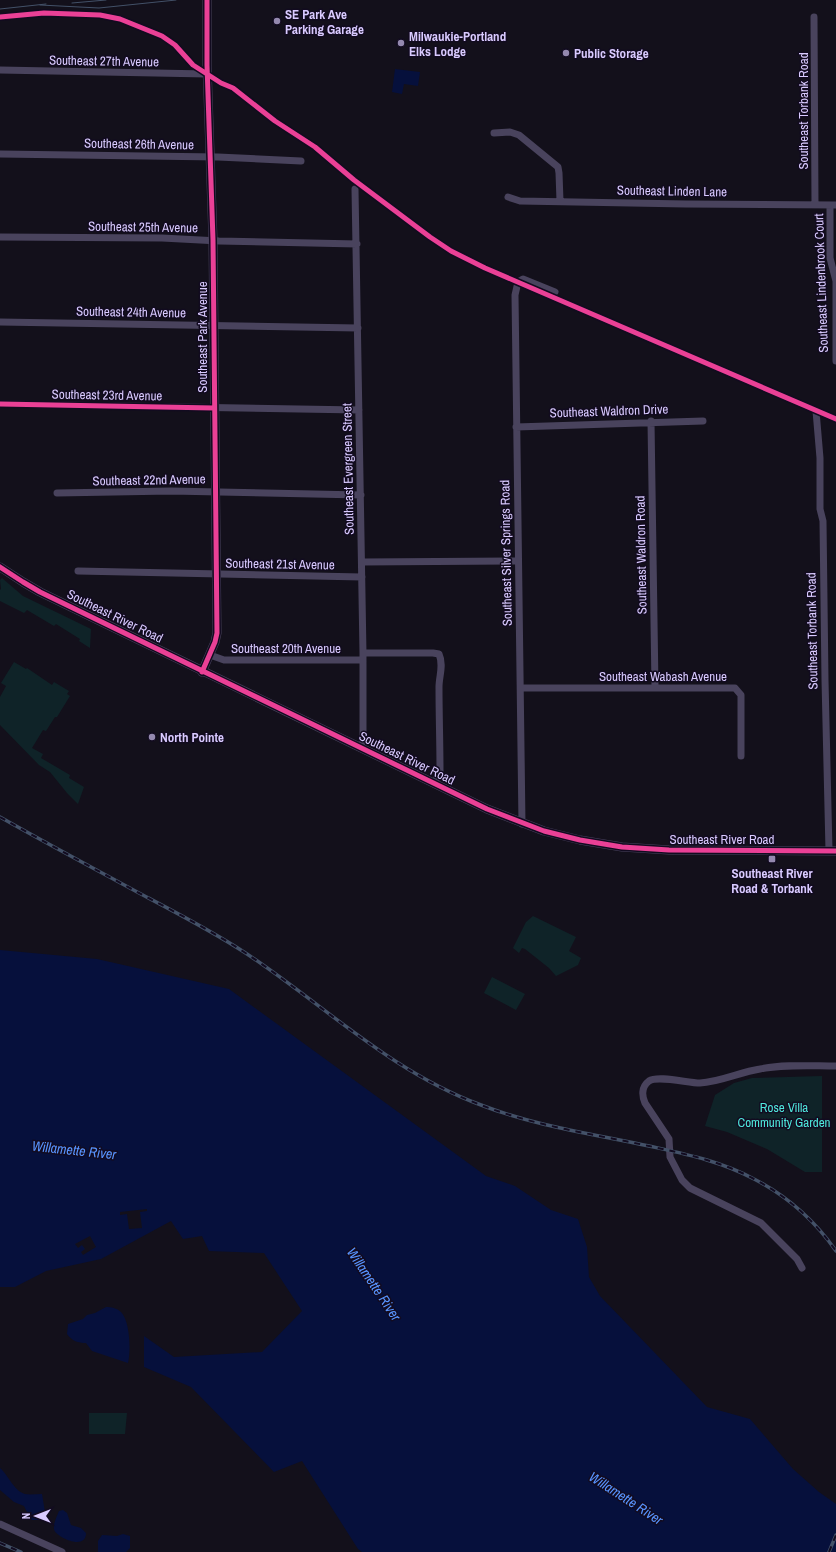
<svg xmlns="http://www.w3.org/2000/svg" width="836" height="1552" font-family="'Archivo Narrow',sans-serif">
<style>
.green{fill:#0f2328}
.water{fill:#06103c}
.pier{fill:#13101b}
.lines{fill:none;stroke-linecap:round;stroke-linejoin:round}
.minor{stroke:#49435d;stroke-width:7}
.tertiary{stroke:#49435d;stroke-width:9}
.tram{stroke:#435168;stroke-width:1}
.rail-casing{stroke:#435168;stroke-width:3.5}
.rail{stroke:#120b20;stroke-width:2;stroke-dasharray:6;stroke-linecap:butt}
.cycleway-casing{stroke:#120b20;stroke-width:8}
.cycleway{stroke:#ea4096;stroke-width:5}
.poi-dot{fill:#9489af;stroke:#120b20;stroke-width:1.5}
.labels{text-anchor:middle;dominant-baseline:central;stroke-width:3;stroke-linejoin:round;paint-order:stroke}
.poi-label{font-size:13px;font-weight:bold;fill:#d9caff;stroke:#120b20;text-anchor:start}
.street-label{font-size:13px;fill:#d9caff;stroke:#120b20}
.park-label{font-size:13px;fill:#4ee7dc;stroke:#120b20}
.water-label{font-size:14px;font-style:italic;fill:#5894ff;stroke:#120b20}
</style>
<rect width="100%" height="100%" fill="#13101b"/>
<path class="green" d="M2,578L23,596L91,629L90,648L79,641L80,639L56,624L54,626L27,610L24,613L0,601V590L1,589L0,580Z
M14,662L26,669L27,668L52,685L54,682L69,691L67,694L70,696L57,717H55L46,731L43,730L32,748L43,754L41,758L70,775L69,778L84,787L78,804L67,793L50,772L39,765L0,725V697L6,686L1,683Z
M533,916L576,937L569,951L581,958L578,965L556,976L549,968L525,949L522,948L519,953L513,948L526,922Z
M492,977L525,994L516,1010L484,993Z
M822,1076V1172H805L767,1149L727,1132L705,1126L715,1095L734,1083L752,1078Z
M89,1413H127L125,1434H89Z"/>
<path class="water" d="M395,69L420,72L418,86L404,84L402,94L392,92Z
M0,950L97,959L229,989L486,1176L515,1186L551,1210L578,1219L587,1247L589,1277L600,1296L707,1407L750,1419L793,1469L819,1492L836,1504V1552H362L358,1549L302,1461L274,1472L191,1387L144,1367V1336L174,1357L262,1352L302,1311L264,1253L209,1251L202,1236L183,1239L171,1221L101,1259L46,1271L15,1287H0Z
M106,1307C111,1307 117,1308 121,1312C130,1321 131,1351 128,1363L92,1351L86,1343C78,1343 72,1341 67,1334L68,1324L83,1319L87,1315L95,1313Z
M0,1468C9,1476 14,1491 25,1494C30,1495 36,1494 42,1494L45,1512L44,1518L37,1520H31L24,1506L14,1502L0,1490Z
M63,1510L67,1513L71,1525L81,1528L86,1533C86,1552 54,1536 54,1529C53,1524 57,1516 59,1511Z
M123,1534L130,1536V1548L126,1552H98V1541L102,1535L117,1536Z"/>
<path class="pier" d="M147,1209V1211L140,1212L142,1228L129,1229L127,1214L120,1215V1212Z
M90,1236L96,1247L83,1255L81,1252L85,1249L82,1245L78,1248L75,1244Z"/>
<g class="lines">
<path class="minor" d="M814,17L815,205
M0,70L207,74
M494,133L510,132L519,135L558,167L559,173L560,201
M0,154L218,157L301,161
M355,189L363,653V740L360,748
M508,197L520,201L686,204L836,205
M830,205V258L836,281V361
M0,237L162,238L219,241L357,244
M0,322L358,328
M0,404L359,410
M816,411L820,458V509L823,521L825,680L829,851
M651,421L655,687
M516,427L703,421
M57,493L171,491L361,495
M362,562L518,561
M78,571L362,577
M363,653H433L439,654C444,665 439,676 439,687C439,715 440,743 440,771L434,784
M210,655L224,660H363
M521,688H735L741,695V756
M522,824L515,295L518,282L523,279L555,292
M802,1268L797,1259L761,1223L690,1188L682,1180L670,1157L669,1139L645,1103C642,1096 641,1087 649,1081C658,1075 688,1083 700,1083C720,1082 740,1072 760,1069C784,1064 811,1066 836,1066
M0,1524L62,1552"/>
<path class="tertiary" d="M0,567L23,582L40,592L487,809L544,831L580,840L622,847L669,850L836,851
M202,672L215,642L217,633L213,240L207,65V0"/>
<path class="tram" d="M72,3L106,0
M40,5L99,8L176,0
M0,9L46,4"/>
<g class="rail-casing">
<path id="rail" d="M0,817C46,843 93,868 139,893C175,912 210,930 244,952C323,1004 391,1072 481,1105C535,1126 593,1134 649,1146C685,1154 721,1161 754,1179C787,1196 815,1221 836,1251
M0,1543L21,1552
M829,1552L836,1535"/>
</g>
<use href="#rail" class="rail"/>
<g class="cycleway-casing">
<path id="cycleway" d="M0,17L44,13L100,15L120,19L162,36L175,45L193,65L221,83L233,88L275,121L315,147L354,180L430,237L451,251L485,268L836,419
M0,404L214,408
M0,567L23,582L40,592L487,809L544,831L580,840L622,847L669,850L836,851
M202,672L215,642L217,633L213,240L207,65V0"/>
</g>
<use href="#cycleway" class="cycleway"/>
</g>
<g class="poi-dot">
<circle cx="277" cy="21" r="4"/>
<circle cx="401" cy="43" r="4"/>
<circle cx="566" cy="53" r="4"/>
<circle cx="152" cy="737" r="4"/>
<rect x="768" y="855" width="8" height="8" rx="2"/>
</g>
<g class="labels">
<g class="poi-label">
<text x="285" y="14">SE Park Ave<tspan x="285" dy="15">Parking Garage</tspan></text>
<text x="409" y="36">Milwaukie-Portland<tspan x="409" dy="15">Elks Lodge</tspan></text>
<text x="574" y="53">Public Storage</text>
<text x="160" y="737">North Pointe</text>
<text x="772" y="873" text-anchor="middle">Southeast River<tspan x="772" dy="15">Road &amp; Torbank</tspan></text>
</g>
<g class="street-label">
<text transform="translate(104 61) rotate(1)">Southeast 27th Avenue</text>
<text transform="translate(803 111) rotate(-90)">Southeast Torbank Road</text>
<text transform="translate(139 144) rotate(1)">Southeast 26th Avenue</text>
<text transform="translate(672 191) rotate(1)">Southeast Linden Lane</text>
<text transform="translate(143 227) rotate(1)">Southeast 25th Avenue</text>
<text transform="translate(821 283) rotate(-92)">Southeast Lindenbrook Court</text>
<text transform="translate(131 312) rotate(1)">Southeast 24th Avenue</text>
<text transform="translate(202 337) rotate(-90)">Southeast Park Avenue</text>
<text transform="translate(107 395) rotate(1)">Southeast 23rd Avenue</text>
<text transform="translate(609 411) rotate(-2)">Southeast Waldron Drive</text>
<text transform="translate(348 469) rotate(-91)">Southeast Evergreen Street</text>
<text transform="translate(149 480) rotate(-1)">Southeast 22nd Avenue</text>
<text transform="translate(506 553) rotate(-91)">Southeast Silver Springs Road</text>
<text transform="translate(641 555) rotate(-91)">Southeast Waldron Road</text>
<text transform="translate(280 564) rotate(1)">Southeast 21st Avenue</text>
<text transform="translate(115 616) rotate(26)">Southeast River Road</text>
<text transform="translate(812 631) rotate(-91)">Southeast Torbank Road</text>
<text x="286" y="648">Southeast 20th Avenue</text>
<text x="663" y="676">Southeast Wabash Avenue</text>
<text transform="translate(407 758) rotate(26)">Southeast River Road</text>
<text x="722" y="839">Southeast River Road</text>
</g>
<g class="park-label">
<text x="784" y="1107">Rose Villa<tspan x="784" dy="15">Community Garden</tspan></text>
</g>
<g class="water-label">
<text transform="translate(74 1150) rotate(6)">Willamette River</text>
<text transform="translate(374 1284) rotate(56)">Willamette River</text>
<text transform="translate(626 1498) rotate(33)">Willamette River</text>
</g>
</g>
<g transform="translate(36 1516) rotate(270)" stroke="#120b20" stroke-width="3" paint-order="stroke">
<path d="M0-3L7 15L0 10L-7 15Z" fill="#d9caff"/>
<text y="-6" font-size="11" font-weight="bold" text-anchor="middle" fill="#d9caff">N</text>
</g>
</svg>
